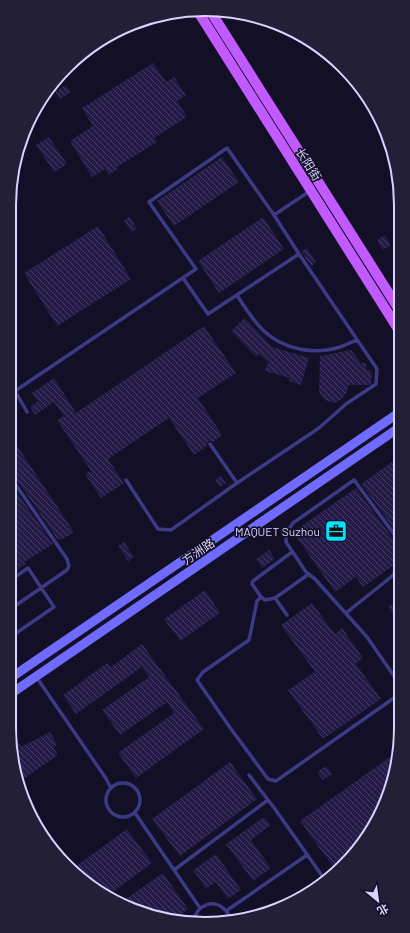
<svg xmlns="http://www.w3.org/2000/svg" width="410" height="933" font-family="Barlow,'Noto Sans SC',sans-serif">
<style>
.building{fill:url(#building-back-hatch)}
.lines{fill:none;stroke-linecap:round;stroke-linejoin:round}
.service{stroke:#3d3a85;stroke-width:3.5}
.secondary{stroke:#6f6bff;stroke-width:9}
.primary{stroke:#c25bff;stroke-width:10}
.labels{text-anchor:middle;dominant-baseline:central;stroke-width:3.5;stroke-linejoin:round;paint-order:stroke}
.street-label{font-size:12px;fill:#d9d4ff;stroke:#130f26}
.poi-label{font-size:12px;fill:#d9d4ff;stroke:#130f26;text-anchor:end}
.rim{fill:none;stroke:#d9d4ff;stroke-width:2}
</style>
<defs>
<pattern id="building-back-hatch" width="6" height="6" patternUnits="userSpaceOnUse"><rect width="6" height="6" fill="#241b47"/><path d="M-1 5l2 2M0 0l6 6M5-1l2 2" fill="none" stroke="#433b63"/></pattern>
</defs>
<rect width="100%" height="100%" fill="#130f26"/>
<path class="building" d="M153,63L166,82L174,77L186,95L177,101L187,117L154,138L157,142L117,167L118,169L109,175L105,169L92,177L70,141L93,126L82,108Z
M66,85L71,92L60,99L55,92Z
M49,137L67,164L54,172L36,145Z
M222,157L239,182L174,226L157,201Z
M130,217L137,229L131,232L124,220Z
M263,217L284,249L219,293L198,261Z
M98,226L131,279L57,326L24,273Z
M385,235L391,245L383,250L377,240Z
M307,248L316,262L311,266L301,251Z
M245,318L272,347L309,358L301,385L289,381L290,378L265,371L268,362L259,354L256,357L231,331Z
M204,326L236,373L198,398L222,435L213,442L211,441H208L207,443V446L194,455L169,418L108,459L124,483L101,498L85,474L91,471L57,420L64,416L54,402L35,415L30,407L38,401L32,393L54,378L76,413Z
M351,350L361,363H366V370H370L372,374L371,384L369,385H348L347,392L342,399L335,403L327,401L321,396L319,391L320,356Z
M14,441L74,532L62,540L59,539L58,540L12,473L9,472V444Z
M400,456V537L361,484Z
M221,476L226,483L220,487L215,480Z
M9,481L53,544L26,561L25,563L26,564L14,572L9,564Z
M356,488L397,544L400,545V547L393,552L400,561L363,587L356,577L335,592L293,532Z
M124,542L134,557L128,561L118,546Z
M269,550L275,559L262,568L256,559Z
M205,590L220,613L180,641L164,619Z
M401,598V626L388,607Z
M312,603L335,634L342,628L363,658L356,664L381,699L323,739L288,690L315,672L281,625Z
M142,644L204,729L136,778L118,753L174,713L167,702L120,735L102,710L149,677L142,667L76,714L63,695L107,663L111,667Z
M50,732L57,745L53,747L58,755L18,783L12,743L16,740L21,747Z
M397,752L391,791L353,857L336,871L300,821Z
M230,762L257,799L180,856L152,819Z
M326,766L332,774L323,780L317,772Z
M264,817L271,825L251,840L271,868L253,881L226,844Z
M127,829L152,863L106,897L72,869Z
M216,854L241,890L228,899L216,882L206,889L193,870Z
M163,873L188,909L180,915L183,920H167L120,903Z"/>
<g class="lines">
<path class="service" d="M274,215L310,191
M183,278L208,314L299,254
M237,295C245,308 254,322 265,332C285,350 315,355 340,347C346,345 351,342 357,340
M27,412L15,391L196,269L149,202L227,148L274,215L299,254L377,369L376,384L346,404L319,428L237,483L171,530L158,529L126,480
M210,444L237,483
M400,542L354,480L293,523L286,533V542L306,572L315,579L367,637L401,686
M292,552L253,581L252,584L261,597L265,600L275,598L309,574
M261,597L257,601L249,640L203,672L197,680L231,729L268,779L276,781L401,693
M275,598L287,615
M9,610L67,570L69,566L67,559L9,475
M346,613L391,577L400,566
M9,638L54,607L28,568L9,581
M37,678L105,777L111,788
M249,775L275,809L325,880
M106 800a17 17 0 1 1 34 0a17 17 0 1 1-34 0Z
M135,813L200,908
M174,870L268,800
M226,911L307,855
M195,920C195,906 214,898 224,909C224,909 228,913 228,914C229,916 229,918 229,920"/>
<path class="secondary" d="M9,679L400,412
M9,695L400,427"/>
<path class="primary" d="M197,10L400,332
M211,12L400,311"/>
</g>
<defs>
<g id="office-square" transform="scale(1.15)"><rect x="-9" y="-9" width="18" height="18" rx="4" fill="#00e5ff" stroke="#130f26"/><path d="M-6-3h4V-5.5h4V-3h4V5H-6ZM-1-4.5V-3h2v-1.5ZM-6 0V1H6V0Z" fill="#111"/></g>
</defs>
<g fill-rule="evenodd">
<use href="#office-square" x="336" y="531"/>
</g>
<g class="labels">
<g class="street-label">
<text transform="translate(309 164) rotate(58)">长阳街</text>
<text transform="translate(198 551) rotate(-34)">方洲路</text>
</g>
<g class="poi-label">
<text x="320" y="531">MAQUET Suzhou</text>
</g>
</g>
<path d="M0 0H410V933H0ZM205 16H205A189 189 0 0 1 394 205V728A189 189 0 0 1 205 917H205A189 189 0 0 1 16 728V205A189 189 0 0 1 205 16Z" fill="#231f37" fill-rule="evenodd"/>
<path class="rim" d="M205 16H205A189 189 0 0 1 394 205V728A189 189 0 0 1 205 917H205A189 189 0 0 1 16 728V205A189 189 0 0 1 205 16Z"/>
<g transform="translate(378 901) rotate(151)" stroke="#130f26" stroke-width="3" paint-order="stroke">
<path d="M0-3L7 15L0 10L-7 15Z" fill="#d9d4ff"/>
<text y="-6" font-size="11" font-weight="bold" text-anchor="middle" fill="#d9d4ff">北</text>
</g>
</svg>
